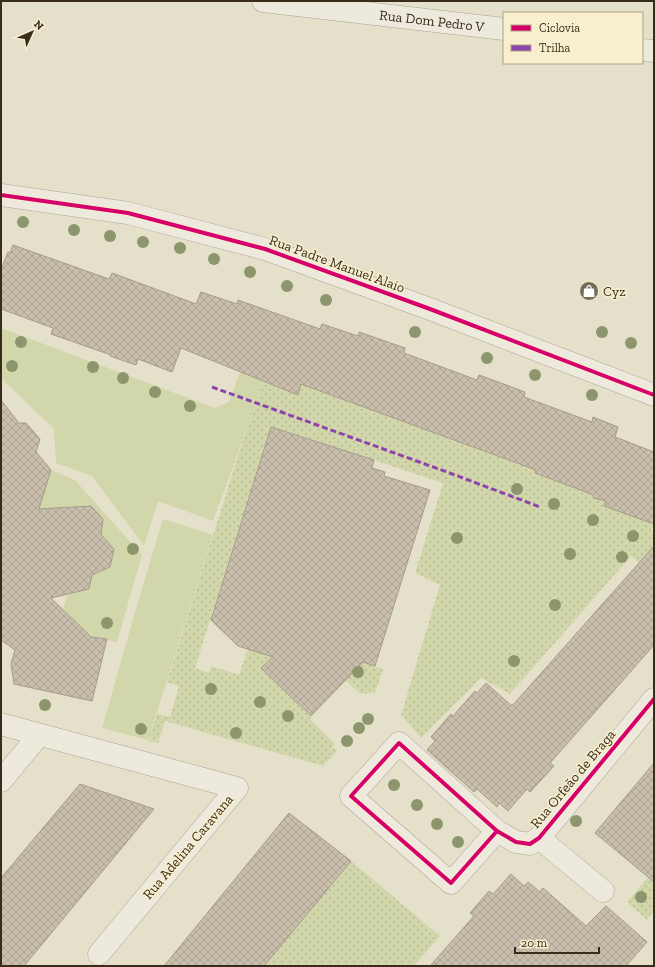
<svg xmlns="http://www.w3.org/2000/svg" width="655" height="967" font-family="'Zilla Slab',serif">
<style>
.grass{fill:#d2d7ab}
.park{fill:url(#park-dots)}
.building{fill:url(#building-cross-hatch);stroke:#a59b89}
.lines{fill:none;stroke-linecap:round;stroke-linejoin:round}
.minor-casing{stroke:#aaa494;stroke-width:23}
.tertiary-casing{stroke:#aaa494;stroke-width:23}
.minor{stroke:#ede9dc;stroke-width:22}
.tertiary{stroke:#ede9dc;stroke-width:22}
.quiet{stroke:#8e44ad;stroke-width:3;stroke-dasharray:6 3;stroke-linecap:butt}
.cycleway-casing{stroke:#f8efce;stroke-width:6}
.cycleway{stroke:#d6006c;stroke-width:4}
.tree{fill:#8c956c}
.labels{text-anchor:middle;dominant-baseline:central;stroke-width:3;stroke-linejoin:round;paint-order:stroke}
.street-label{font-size:14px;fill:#392c1b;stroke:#f8efce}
.poi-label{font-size:14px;fill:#392c1b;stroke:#f8efce;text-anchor:start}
</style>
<defs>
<pattern id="park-dots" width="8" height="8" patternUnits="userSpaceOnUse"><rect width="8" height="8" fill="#d2d7ab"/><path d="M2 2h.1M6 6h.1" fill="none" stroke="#b5b993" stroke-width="1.8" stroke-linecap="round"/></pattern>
<pattern id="building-cross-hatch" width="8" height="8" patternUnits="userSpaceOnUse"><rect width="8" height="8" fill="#c9beab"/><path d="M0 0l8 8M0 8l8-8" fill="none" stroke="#ada393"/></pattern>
</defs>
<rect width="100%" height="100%" fill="#e5e0ca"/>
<path class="grass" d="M1,328L215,408L229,402L240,372L264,382L213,521L158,501L144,546L92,476L56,463L54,429L1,378Z
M51,470L75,480L142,555L117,642L91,637L63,609L68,594L89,589L92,575L110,567L114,549L101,535L103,519L91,506L72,507L66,524L1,523L27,492L46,486Z
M163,519L213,535L148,740L102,728L137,605Z"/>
<path class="park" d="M264,382L298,394L301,384L536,470L535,473L595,491L593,498L606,501L604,506L641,514L654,526L651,529L654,532V576L631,556L510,694L481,678L421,738L401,715L440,585L415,573L443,483L374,460L271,427L195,668L209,673L211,666L239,675L248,649L273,657L262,669L311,717L310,719L335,744L333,747L337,751L323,766L165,721L158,743L148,741L157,714L170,717L179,686L167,682L244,437Z
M343,655L383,669L375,693L360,694L338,673Z
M351,861L440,936L414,966H264Z
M654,870V911L647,920L627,902Z"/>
<path class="building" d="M13,245L109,279L112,273L196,304L201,292L237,304L238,300L320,329L322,324L358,336L359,332L405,348L404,353L477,380L479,375L501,383L525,392L524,397L592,422L593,417L618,427L615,437L654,452V524L604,506L606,501L593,498L594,495L535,473L536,470L301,384L298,395L181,348L172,372L138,359L136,365L110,356L111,355L51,334L53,328L1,309V270L8,252L10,253Z
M1,400L19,423H26L40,439L36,452L51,470L39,509L91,506L103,519L101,535L114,549L110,567L92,575L89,589L51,598L91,637L107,639L92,701L14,684L11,664L15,650L1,640Z
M271,427L374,460L372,468L385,472L384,476L430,490L375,666L363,662L311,716L261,668L273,657L238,646L211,620Z
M654,546V645L550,763L554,766L530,792L527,789L508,811L499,803L497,807L477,789L474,792L427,750L435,741L431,737L451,714L453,716L475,691L477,693L486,683L512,706Z
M654,763V882L595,833Z
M80,784L154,809L24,966H1V878Z
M289,813L351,861L264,966H164Z
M511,874L524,886L528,882L540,892L543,888L586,926L606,906L647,942L626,966H430L474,916L470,913L489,891L493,894Z"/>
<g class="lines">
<g class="minor-casing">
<path id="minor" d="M1,195L128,213L265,249L430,309L654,395
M1,724L237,788L99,954
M1,781L39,735
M497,831L451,883L351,796L399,743L497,831L516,842L530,844L539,838L654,699
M539,838L603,891"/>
</g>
<g class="tertiary-casing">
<g id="tertiary">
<path id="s1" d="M263,1L504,29"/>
<path d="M642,50L654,51"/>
</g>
</g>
<use href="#minor" class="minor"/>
<use href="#tertiary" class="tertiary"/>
<path class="quiet" d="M212,387L447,472L540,507"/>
<g class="cycleway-casing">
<path id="cycleway" d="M1,195L128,213L265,249L430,309L654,395
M497,831L451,883L351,796L399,743L497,831L516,842L530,844L539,838L654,699"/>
</g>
<use href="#cycleway" class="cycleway"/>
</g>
<g class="tree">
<circle cx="23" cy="222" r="6"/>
<circle cx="74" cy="230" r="6"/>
<circle cx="110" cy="236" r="6"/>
<circle cx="143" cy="242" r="6"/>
<circle cx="180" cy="248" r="6"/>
<circle cx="214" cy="259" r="6"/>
<circle cx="250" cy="272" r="6"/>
<circle cx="287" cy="286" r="6"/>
<circle cx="326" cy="300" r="6"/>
<circle cx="415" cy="332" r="6"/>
<circle cx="602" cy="332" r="6"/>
<circle cx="21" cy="342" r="6"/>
<circle cx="631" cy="343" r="6"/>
<circle cx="487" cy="358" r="6"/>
<circle cx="12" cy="366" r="6"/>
<circle cx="93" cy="367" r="6"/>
<circle cx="535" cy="375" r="6"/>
<circle cx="123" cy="378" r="6"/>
<circle cx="155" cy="392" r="6"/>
<circle cx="592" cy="395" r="6"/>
<circle cx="190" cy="406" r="6"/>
<circle cx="517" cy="489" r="6"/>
<circle cx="554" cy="504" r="6"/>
<circle cx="593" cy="520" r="6"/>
<circle cx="633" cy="536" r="6"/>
<circle cx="457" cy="538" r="6"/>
<circle cx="133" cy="549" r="6"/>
<circle cx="570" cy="554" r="6"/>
<circle cx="622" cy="557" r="6"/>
<circle cx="555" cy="605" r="6"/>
<circle cx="107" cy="623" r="6"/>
<circle cx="514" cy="661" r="6"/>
<circle cx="358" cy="672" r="6"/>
<circle cx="211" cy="689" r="6"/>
<circle cx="260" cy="702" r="6"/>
<circle cx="45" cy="705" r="6"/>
<circle cx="288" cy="716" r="6"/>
<circle cx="368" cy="719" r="6"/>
<circle cx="359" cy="728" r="6"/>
<circle cx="141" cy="729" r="6"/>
<circle cx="236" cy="733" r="6"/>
<circle cx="347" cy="741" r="6"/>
<circle cx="394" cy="785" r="6"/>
<circle cx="417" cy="805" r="6"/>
<circle cx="576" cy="821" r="6"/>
<circle cx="437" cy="824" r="6"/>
<circle cx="458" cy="842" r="6"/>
<circle cx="641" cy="897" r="6"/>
</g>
<defs>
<g id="shop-disc" transform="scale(1)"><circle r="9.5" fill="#756b58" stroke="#f8efce"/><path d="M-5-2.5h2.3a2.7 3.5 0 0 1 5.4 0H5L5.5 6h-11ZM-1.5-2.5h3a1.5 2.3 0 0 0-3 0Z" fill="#fff"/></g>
</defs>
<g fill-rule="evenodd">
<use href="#shop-disc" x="589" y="291"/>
</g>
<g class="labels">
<g class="street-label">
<text stroke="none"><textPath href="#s1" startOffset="170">Rua Dom Pedro V</textPath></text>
<text transform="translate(337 264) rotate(20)">Rua Padre Manuel Alaio</text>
<text transform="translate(573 779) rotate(-50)">Rua Orfeão de Braga</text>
<text transform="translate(188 847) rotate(-50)">Rua Adelina Caravana</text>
</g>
<g class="poi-label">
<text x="603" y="291">Cyz</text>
</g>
</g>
<rect width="655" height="967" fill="none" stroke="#392c1b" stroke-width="4"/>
<rect x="503" y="12" width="140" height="52" fill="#f8efce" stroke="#aca186"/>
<rect x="511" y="25" width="20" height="6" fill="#d6006c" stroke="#aca186"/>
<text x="539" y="32" font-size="12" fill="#392c1b">Ciclovia</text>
<rect x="511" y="45" width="20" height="6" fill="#8e44ad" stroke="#aca186"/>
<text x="539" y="52" font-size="12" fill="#392c1b">Trilha</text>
<g transform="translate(32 32) rotate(45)" stroke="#f8efce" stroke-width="3" paint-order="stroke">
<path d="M0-3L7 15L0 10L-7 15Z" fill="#392c1b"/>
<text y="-6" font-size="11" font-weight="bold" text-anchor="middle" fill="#392c1b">N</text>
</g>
<path d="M515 947v6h84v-6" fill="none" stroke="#392c1b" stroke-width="2"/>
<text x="521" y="947" font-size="12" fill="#392c1b" stroke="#f8efce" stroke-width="3" paint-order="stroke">20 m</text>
</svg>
